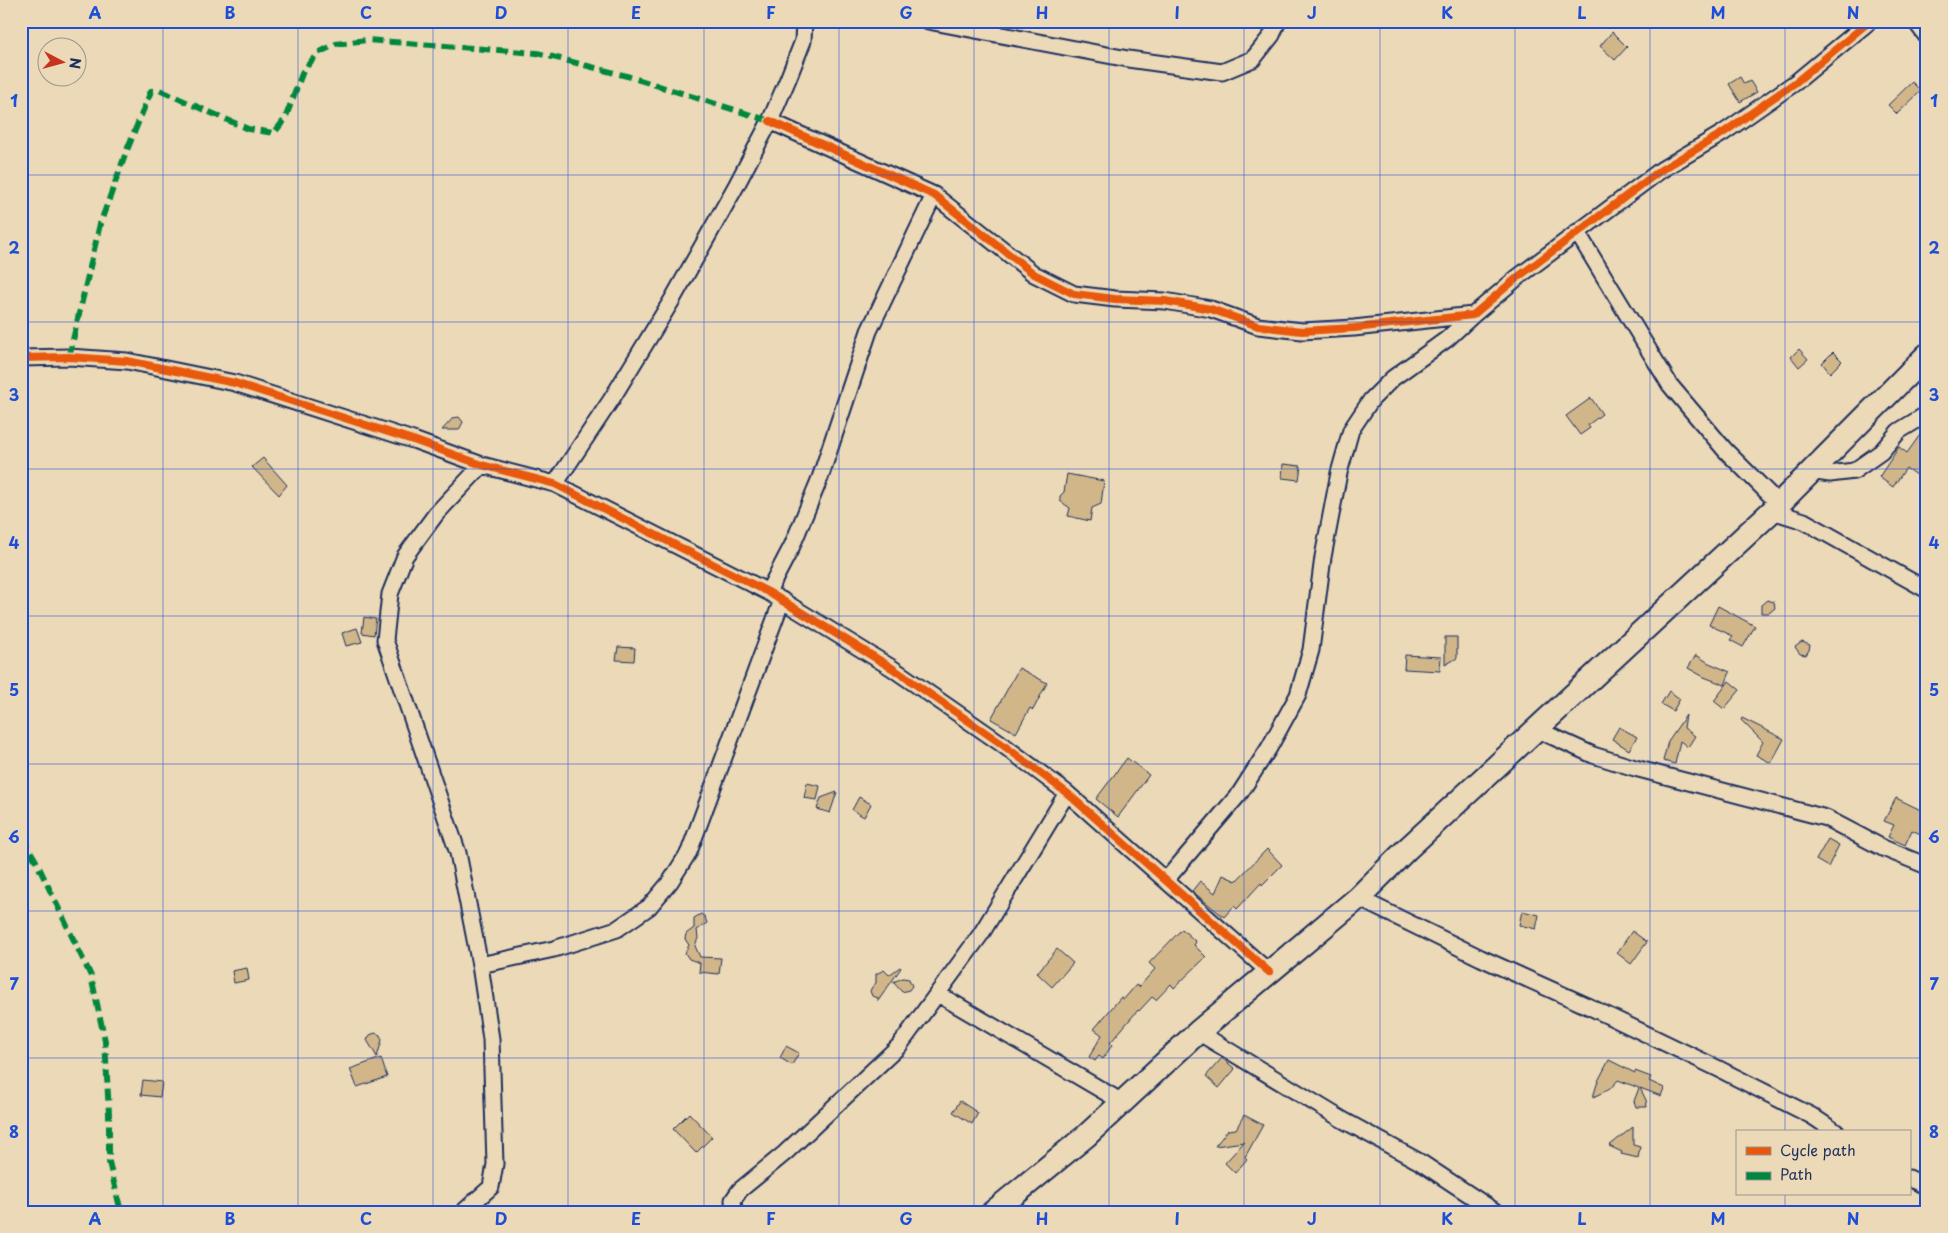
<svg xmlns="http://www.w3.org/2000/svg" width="1948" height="1233" font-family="'Playpen Sans',sans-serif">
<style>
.building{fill:#d1b689;stroke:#1b2f5e}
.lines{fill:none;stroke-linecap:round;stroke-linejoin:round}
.minor-casing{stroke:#1b2f5e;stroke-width:19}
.secondary-casing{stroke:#1b2f5e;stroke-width:26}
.minor{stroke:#ecd9b7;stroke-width:15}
.secondary{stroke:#ecd9b7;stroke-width:22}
.quiet{stroke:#00873e;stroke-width:6;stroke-dasharray:12 6;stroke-linecap:butt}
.cycleway-casing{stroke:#ecd9b7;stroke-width:11}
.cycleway{stroke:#e8590c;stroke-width:8}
.grid{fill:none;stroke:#1d4ed8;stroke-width:1;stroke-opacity:0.55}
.neatline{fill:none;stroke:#1d4ed8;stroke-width:2}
.grid-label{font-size:16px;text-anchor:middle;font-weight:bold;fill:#1d4ed8}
</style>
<rect width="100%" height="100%" fill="#ecd9b7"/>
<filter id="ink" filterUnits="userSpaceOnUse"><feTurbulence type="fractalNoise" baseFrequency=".02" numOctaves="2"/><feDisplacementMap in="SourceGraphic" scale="10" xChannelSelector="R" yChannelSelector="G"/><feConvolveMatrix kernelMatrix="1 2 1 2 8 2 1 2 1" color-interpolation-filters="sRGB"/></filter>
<g filter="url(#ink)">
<path class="building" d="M1612,32L1627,47L1615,60L1600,46Z
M1740,77L1744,84L1750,81L1757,92L1740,102L1729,84Z
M1912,82L1921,91L1897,114L1888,105Z
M1799,349L1808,359L1799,367L1791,357Z
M1833,352L1842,361L1830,373L1822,363Z
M1591,398L1602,414L1588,425L1590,428L1580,435L1566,416Z
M459,417L463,422L459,430H442L453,418Z
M1927,425V483L1906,468L1893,487L1879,477L1899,447L1907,453Z
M263,458L287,485L279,495L252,467Z
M1283,464L1301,466L1299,480L1282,478Z
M1067,474L1104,481L1101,504L1092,508L1090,521L1068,516L1070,508L1060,501V496L1064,492Z
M1767,600L1774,602L1775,608L1769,613H1761V605Z
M1718,606L1755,626L1743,647L1730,640L1733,636L1709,625Z
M364,617L376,619L374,635L362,633Z
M357,628L362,642L346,646L342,633Z
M1445,637H1457V658L1445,665Z
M1802,642L1810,645L1809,650L1806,655L1800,654L1795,647Z
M618,647L635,648L634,661L616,660Z
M1405,655L1441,657L1440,671L1404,669Z
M1696,655L1709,663L1730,672L1725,685L1704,677L1688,668Z
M1019,668L1047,683L1033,710L1030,708L1016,733L991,719Z
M1729,681L1740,690L1724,709L1714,701Z
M1669,691L1680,699L1673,711L1661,704Z
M1686,715L1684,728L1695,736L1688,747L1680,741L1675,764L1663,761L1668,741Z
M1742,718L1784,739L1771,763L1756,755L1763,742L1741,720Z
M1619,727L1637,737L1629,750L1612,739Z
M1127,758L1149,775L1118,817L1096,799Z
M807,783L820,786L817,800L804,798Z
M837,792L830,813L817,809L821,798Z
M859,797L871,804L864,817L852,810Z
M1896,798L1927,813V837L1912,830L1905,845L1888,837L1894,825L1884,821Z
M1828,839L1839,845L1828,867L1816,860Z
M1267,849L1282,865L1262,885L1261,883L1237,909L1234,906L1224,917L1192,891L1200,881L1215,893L1223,875L1236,881Z
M1522,911L1539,915L1536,929L1519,925Z
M701,914L705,917L707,923L697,930L698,938L695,946L700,957L721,958L719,974L699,972L700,963L689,959L685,953L689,945L685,939L686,934L694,928V918Z
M1182,929L1196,942L1194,945L1206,957L1174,988L1171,984L1156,1000L1152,997L1139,1011L1138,1010L1110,1043L1112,1045L1103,1059L1099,1056L1095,1061L1089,1057L1102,1035L1094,1029L1121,997L1124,999L1136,985L1139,987L1155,969L1149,963Z
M1632,931L1647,942L1631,964L1617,953Z
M1057,949L1073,963L1052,987L1037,973Z
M900,967L901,968L878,1001V998L872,996L870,991L872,987L876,983V974L884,970L889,975Z
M247,968L249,980L234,983L232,971Z
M903,978L909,979L912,986L909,990L902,992L893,982Z
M375,1033L380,1035L382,1040L377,1057L367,1040L370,1035Z
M786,1046L799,1053L792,1065L780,1058Z
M381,1058L387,1077L357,1087L350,1069Z
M1222,1058L1235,1069L1219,1088L1206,1076Z
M1609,1060L1635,1073V1071L1651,1077L1649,1081L1664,1088L1661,1096L1640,1088L1646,1100L1647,1107H1636L1634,1101L1639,1088L1618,1080L1610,1089L1593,1097L1598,1081Z
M143,1080L162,1082L160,1097L141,1095Z
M960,1101L978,1113L972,1124L953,1112Z
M689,1113L712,1137L696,1153L673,1129Z
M1244,1115L1263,1125L1245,1157L1247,1159L1235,1173L1225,1163L1244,1142L1215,1146L1228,1130L1236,1129Z
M1633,1127V1145L1640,1147L1638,1158L1621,1154L1622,1152L1609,1146Z"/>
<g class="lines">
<g class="minor-casing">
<path id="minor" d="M928,21L1128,59L1222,72L1253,59L1272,35L1278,21
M1915,21L1927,37
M770,121L934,195L1034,274L1074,294L1115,299L1165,301L1211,309L1258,326L1302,331L1354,328L1473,315L1518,277L1661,170L1723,133L1796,82L1870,21
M1577,232L1670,385L1725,450L1778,503
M21,358L69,357L127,361L235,383L416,441L482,465L555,484L768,592L892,668L999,742L1067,793L1269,972
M1810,471L1830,474L1854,471L1881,452L1899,431L1927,414
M555,484L611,400L672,300L736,186L770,121L788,79L803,41L804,21
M1772,511L1804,521L1927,590
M768,592L792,546L820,478L869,331L934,195
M1536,729L1593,755L1635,768L1826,818L1883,848L1927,866
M1166,880L1240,793L1269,748L1298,695L1311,650L1323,557L1339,473L1351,430L1371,400L1393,378L1447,339L1473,315
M1358,898L1481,958L1592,1008L1719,1069L1812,1116L1836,1132
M480,965L554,949L617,929L649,907L670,882L689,852L782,600
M938,994L1122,1102
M1198,1032L1343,1120L1420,1162L1496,1212
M1909,1178L1927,1187
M463,1212L491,1187L495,1164L491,1039L480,965L458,853L385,640L390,594L405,556L436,514L482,465
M734,1212L733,1200L740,1190L785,1153L899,1046L981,934L1067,793"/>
</g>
<g class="secondary-casing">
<path id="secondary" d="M993,1212L1086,1136L1198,1032L1358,898L1406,850L1772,511L1927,355"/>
</g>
<use href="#minor" class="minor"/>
<use href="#secondary" class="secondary"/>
<path class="quiet" d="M69,357L100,224L127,150L151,91L159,90L248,129L274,133L285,119L303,71L318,53L336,44L367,40L537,53L627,76L770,121
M21,837L35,859L91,976L105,1041L109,1114V1162L121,1212"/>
<g class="cycleway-casing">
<path id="cycleway" d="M770,121L934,195L1034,274L1074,294L1115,299L1165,301L1211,309L1258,326L1302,331L1354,328L1473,315L1518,277L1661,170L1723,133L1796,82L1870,21
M21,358L69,357L127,361L235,383L416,441L482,465L555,484L768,592L892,668L999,742L1067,793L1269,972"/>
</g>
<use href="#cycleway" class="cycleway"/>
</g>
</g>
<path class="grid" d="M163,21V1212M298,21V1212M433,21V1212M568,21V1212M704,21V1212M839,21V1212M974,21V1212M1109,21V1212M1244,21V1212M1380,21V1212M1515,21V1212M1650,21V1212M1785,21V1132M21,175H1927M21,322H1927M21,469H1927M21,616H1927M21,764H1927M21,911H1927M21,1058H1927M1785,1194V1212"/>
<rect width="1948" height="1233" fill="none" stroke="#ecd9b7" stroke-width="55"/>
<rect x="1736" y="1130" width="175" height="65" fill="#ecd9b7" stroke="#989593"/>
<rect x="1746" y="1147" width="25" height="8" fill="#e8590c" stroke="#989593"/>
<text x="1780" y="1156" font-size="15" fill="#1b2f5e">Cycle path</text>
<rect x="1746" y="1172" width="25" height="8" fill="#00873e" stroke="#989593"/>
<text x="1780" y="1180" font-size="15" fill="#1b2f5e">Path</text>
<g transform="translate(62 62) rotate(96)"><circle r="24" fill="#ecd9b7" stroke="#989593"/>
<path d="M0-4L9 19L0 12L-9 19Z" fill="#c8321e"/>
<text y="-8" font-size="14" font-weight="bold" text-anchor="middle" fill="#1b2f5e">N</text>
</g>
<rect x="28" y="28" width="1892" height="1178" class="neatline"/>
<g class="grid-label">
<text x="95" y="19">A</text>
<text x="230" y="19">B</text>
<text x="366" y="19">C</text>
<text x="501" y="19">D</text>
<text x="636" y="19">E</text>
<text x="771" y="19">F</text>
<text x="906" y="19">G</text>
<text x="1042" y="19">H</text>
<text x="1177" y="19">I</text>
<text x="1312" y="19">J</text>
<text x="1447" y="19">K</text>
<text x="1582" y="19">L</text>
<text x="1718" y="19">M</text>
<text x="1853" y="19">N</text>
<text x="14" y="107">1</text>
<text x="1934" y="107">1</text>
<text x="14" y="254">2</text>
<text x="1934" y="254">2</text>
<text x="14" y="401">3</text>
<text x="1934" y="401">3</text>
<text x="14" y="549">4</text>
<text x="1934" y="549">4</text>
<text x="14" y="696">5</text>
<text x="1934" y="696">5</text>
<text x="14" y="843">6</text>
<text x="1934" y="843">6</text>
<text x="14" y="990">7</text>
<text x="1934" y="990">7</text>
<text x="14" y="1138">8</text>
<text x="1934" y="1138">8</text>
<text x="95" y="1225">A</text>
<text x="230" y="1225">B</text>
<text x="366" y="1225">C</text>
<text x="501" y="1225">D</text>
<text x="636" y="1225">E</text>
<text x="771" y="1225">F</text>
<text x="906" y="1225">G</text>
<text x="1042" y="1225">H</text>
<text x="1177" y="1225">I</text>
<text x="1312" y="1225">J</text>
<text x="1447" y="1225">K</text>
<text x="1582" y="1225">L</text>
<text x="1718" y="1225">M</text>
<text x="1853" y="1225">N</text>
</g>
</svg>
